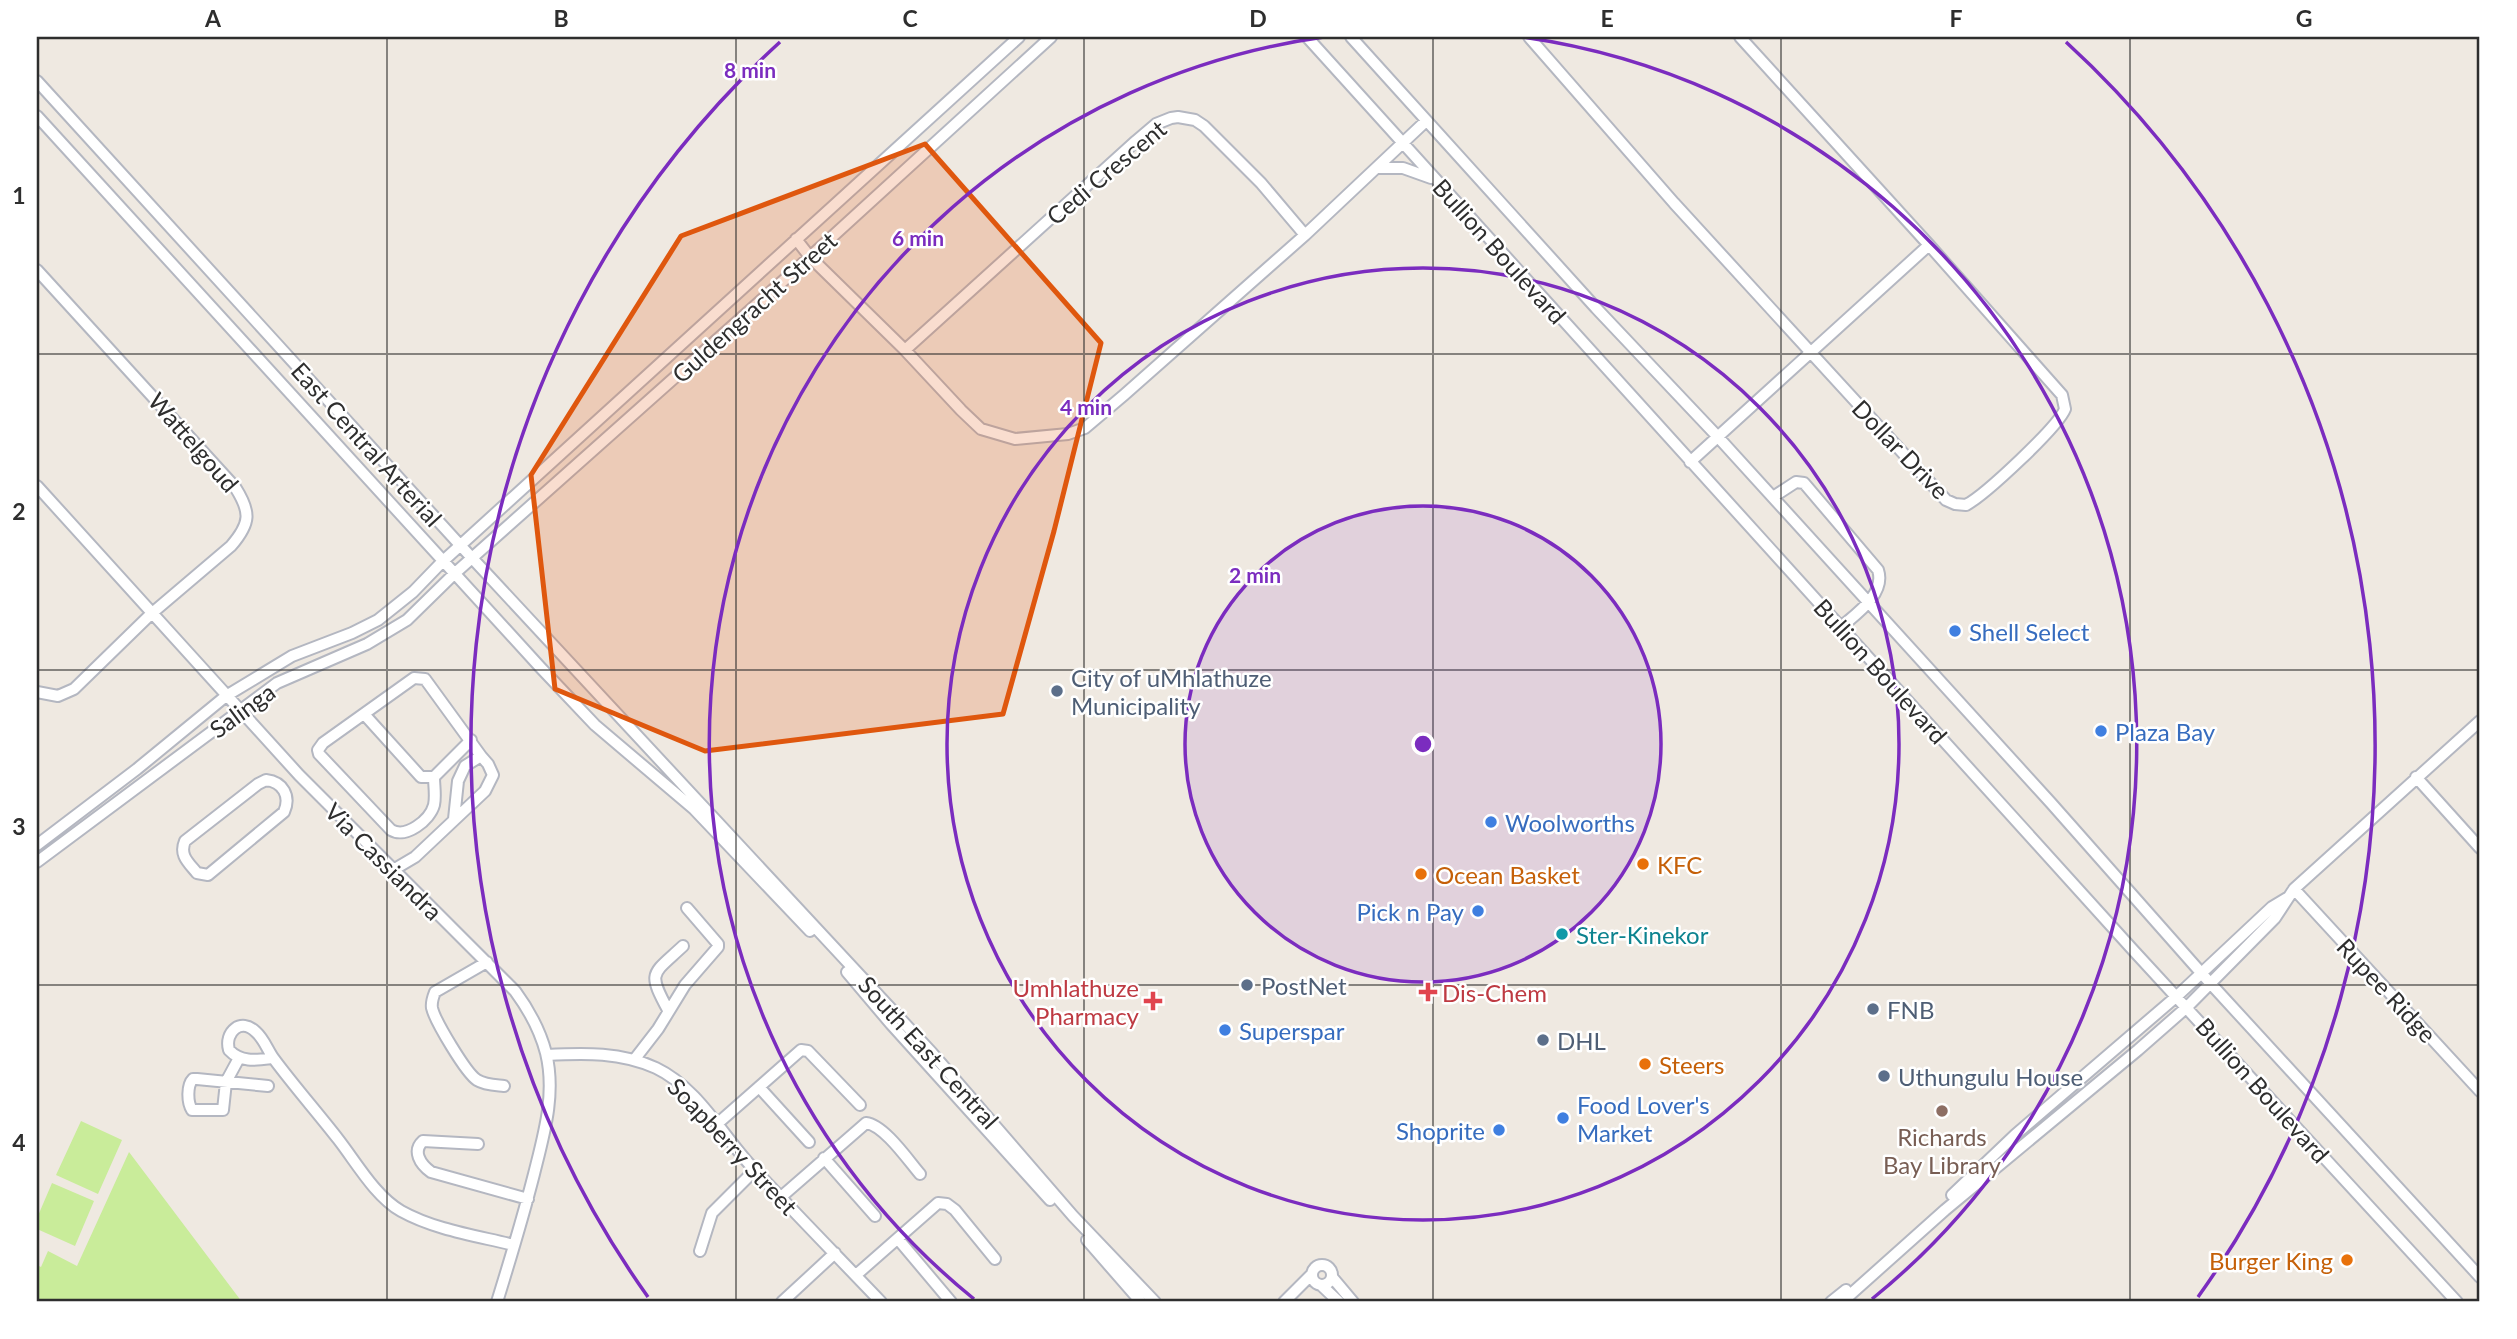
<svg xmlns="http://www.w3.org/2000/svg" width="2517" height="1339" font-family="Lato,sans-serif">
<style>
.pitch{fill:#c9ec9a}
.lines{fill:none;stroke-linecap:round;stroke-linejoin:round}
.minor-casing{stroke:#b4b7c1;stroke-width:14}
.minor{stroke:#fff;stroke-width:10}
.marked{fill:#df570e;fill-opacity:0.2;stroke:#df570e;stroke-width:5;stroke-linejoin:round}
.grid{fill:none;stroke:#2e2e2e;stroke-width:2;stroke-opacity:0.55}
.ring{fill:none;stroke:#7b2cbf;stroke-width:3.5}
.shop-dot{fill:#3f7fe0;stroke:#fff;stroke-width:2.5}
.service-dot{fill:#5c6f8a;stroke:#fff;stroke-width:2.5}
.food-dot{fill:#e8710a;stroke:#fff;stroke-width:2.5}
.culture-dot{fill:#0f9aa8;stroke:#fff;stroke-width:2.5}
.health-dot{fill:#e0444e;stroke:#fff;stroke-width:2.5}
.education-dot{fill:#8d6e63;stroke:#fff;stroke-width:2.5}
.labels{text-anchor:middle;dominant-baseline:central;stroke-width:5;stroke-linejoin:round;paint-order:stroke}
.street-label{font-size:24px;fill:#2e2e2e;stroke:#fff}
.shop-label{font-size:24px;fill:#366cbe;stroke:#fff;text-anchor:start}
.service-label{font-size:24px;fill:#4e5e75;stroke:#fff;text-anchor:start}
.food-label{font-size:24px;fill:#c56008;stroke:#fff;text-anchor:start}
.culture-label{font-size:24px;fill:#0d838f;stroke:#fff;text-anchor:start}
.health-label{font-size:24px;fill:#be3a42;stroke:#fff;text-anchor:end}
.education-label{font-size:24px;fill:#785e54;stroke:#fff}
.centre{fill:#7b2cbf;stroke:#fff;stroke-width:3.5}
.ring-label{font-size:21px;text-anchor:middle;font-weight:bold;fill:#7b2cbf;stroke:#fff;stroke-width:5;stroke-linejoin:round;paint-order:stroke}
.neatline{fill:none;stroke:#2e2e2e;stroke-width:2.5}
.grid-label{font-size:23px;text-anchor:middle;font-weight:bold;fill:#2e2e2e}
</style>
<rect width="100%" height="100%" fill="#efe9e1"/>
<path class="pitch" d="M81,1121L122,1140L98,1194L56,1175Z
M129,1152L242,1302H37V1265L41,1267L48,1251L77,1266Z
M52,1183L94,1201L75,1246L37,1229V1218Z"/>
<g class="lines">
<g class="minor-casing">
<path id="minor" d="M1307,37L2133,950L2457,1302
M1351,37L1596,308L1718,437L2051,803L2211,984L2480,1277
M1529,37L1674,203L1946,500L1955,504L1966,505C1985,495 2058,427 2065,409L2062,395L1929,245L1740,37
M37,81L460,545L932,1053L1073,1216L1155,1302
M37,116L540,667L595,725L694,809L810,931
M1377,168H1403L1431,178
M796,239L810,257L905,350L961,410L981,429L1015,439L1068,434L1085,428L1124,395L1305,235L1426,121
M37,270L235,487C251,512 251,523 231,546L151,614L74,689L58,696L37,692
M905,350L1136,141L1156,124L1171,118L1178,117L1195,120L1204,126L1261,183L1305,235
M1690,462L1929,245
M37,486L299,775L515,991C529,1010 540,1030 546,1053C556,1094 544,1134 534,1174C523,1217 510,1260 497,1302
M1773,497L1796,482L1804,483L1878,570C1886,594 1856,614 1841,627
M364,714L421,777H434
M471,740L434,777C434,786 436,796 434,805C430,820 406,839 391,830L319,754L318,750L323,743L414,678L425,679L481,756
M2416,777L2480,848
M266,780C283,782 291,796 284,812L208,875L197,873C188,862 179,855 185,841L258,784Z
M37,845L137,769L226,696L292,656L352,633L378,620L413,592L442,562L1019,37
M37,862L277,683L367,644L407,620L454,574L810,257L1051,37
M393,870L415,857L485,791L493,775L488,764L481,756L465,766L458,781L454,819
M2294,889L2480,1091
M487,962L435,992C433,997 431,1002 432,1008C435,1021 466,1073 477,1080C485,1085 495,1085 504,1086
M847,972L891,1024L1050,1200
M668,1010C647,971 652,975 683,946
M547,1055C585,1053 621,1052 656,1068C698,1088 722,1135 752,1167C795,1213 838,1257 881,1302
M239,1058L226,1082L223,1110H192C187,1102 187,1085 193,1079H197L268,1086
M273,1058C257,1060 241,1063 229,1050C224,1032 241,1017 256,1032C264,1039 268,1051 274,1059C294,1086 317,1112 338,1139C356,1162 375,1196 401,1211C435,1230 478,1236 514,1245
M634,1060L658,1029L685,985L718,947V944L687,908
M759,1087L809,1142
M717,1124L801,1050L808,1051L860,1105
M478,1144L423,1141C412,1151 420,1164 431,1172L528,1199
M824,1158L875,1216
M1952,1195L2015,1135L2177,996L2272,907L2287,898
M781,1197L866,1123C884,1125 908,1160 920,1174
M898,1239L951,1302
M1087,1240L1141,1302
M700,1251L712,1213L755,1170
M1312 1275a10 10 0 1 1 20 0a10 10 0 1 1-20 0Z
M856,1275L938,1203L947,1204L955,1210L995,1259
M1332,1277L1353,1302
M1321,1285L1339,1302
M782,1302L835,1253
M1284,1302L1312,1274
M1831,1302L1846,1290
M1842,1302L1945,1210L2138,1050L2187,1007L2275,918L2294,889L2480,721"/>
</g>
<use href="#minor" class="minor"/>
</g>
<path class="marked" d="M925,144L1101,343L1054,531L1003,714L705,751L555,689L531,475L681,236Z"/>
<path class="grid" d="M387,37V1302M736,37V1302M1084,37V1302M1433,37V1302M1781,37V1302M2130,37V1302M37,354H2480M37,670H2480M37,985H2480"/>
<circle cx="1423" cy="744" r="238" fill="#7b2cbf" fill-opacity=".12"/>
<g class="ring">
<circle cx="1423" cy="744" r="238"/>
<circle cx="1423" cy="744" r="476"/>
<path d="M974 1299A714 714 0 0 1 1324 37M1522 37A714 714 0 0 1 1872 1299"/>
<path d="M648 1297A952 952 0 0 1 780 42M2066 42A952 952 0 0 1 2198 1297"/>
</g>
<g class="shop-dot">
<circle cx="1955" cy="631" r="7"/>
<circle cx="2101" cy="731" r="7"/>
<circle cx="1491" cy="822" r="7"/>
<circle cx="1478" cy="911" r="7"/>
<circle cx="1225" cy="1030" r="7"/>
<circle cx="1563" cy="1118" r="7"/>
<circle cx="1499" cy="1130" r="7"/>
</g>
<g class="service-dot">
<circle cx="1057" cy="691" r="7"/>
<circle cx="1247" cy="985" r="7"/>
<circle cx="1873" cy="1009" r="7"/>
<circle cx="1543" cy="1040" r="7"/>
<circle cx="1884" cy="1076" r="7"/>
</g>
<g class="food-dot">
<circle cx="1643" cy="864" r="7"/>
<circle cx="1421" cy="874" r="7"/>
<circle cx="1645" cy="1064" r="7"/>
<circle cx="2347" cy="1260" r="7"/>
</g>
<circle class="culture-dot" cx="1562" cy="934" r="7"/>
<g class="health-dot">
<path d="M1424.5 981.5h7v7h7v7h-7v7h-7v-7h-7v-7h7z"/>
<path d="M1149.5 990.5h7v7h7v7h-7v7h-7v-7h-7v-7h7z"/>
</g>
<circle class="education-dot" cx="1942" cy="1111" r="7"/>
<g class="labels">
<g class="street-label">
<text transform="translate(1106 172) rotate(-40)">Cedi Crescent</text>
<text transform="translate(1500 251) rotate(48)">Bullion Boulevard</text>
<text transform="translate(754 307) rotate(-42)">Guldengracht Street</text>
<text transform="translate(194 442) rotate(49)">Wattelgoud</text>
<text transform="translate(367 444) rotate(48)">East Central Arterial</text>
<text transform="translate(1901 449) rotate(46)">Dollar Drive</text>
<text transform="translate(1881 671) rotate(48)">Bullion Boulevard</text>
<text transform="translate(242 710) rotate(-36)">Salinga</text>
<text transform="translate(384 861) rotate(45)">Via Cassiandra</text>
<text transform="translate(2387 990) rotate(47)">Rupee Ridge</text>
<text transform="translate(929 1052) rotate(48)">South East Central</text>
<text transform="translate(2263 1090) rotate(48)">Bullion Boulevard</text>
<text transform="translate(733 1146) rotate(47)">Soapberry Street</text>
</g>
<g class="shop-label">
<text x="1969" y="631">Shell Select</text>
<text x="2115" y="731">Plaza Bay</text>
<text x="1505" y="822">Woolworths</text>
<text x="1464" y="911" text-anchor="end">Pick n Pay</text>
<text x="1239" y="1030">Superspar</text>
<text x="1577" y="1104">Food Lover's<tspan x="1577" dy="28">Market</tspan></text>
<text x="1485" y="1130" text-anchor="end">Shoprite</text>
</g>
<g class="service-label">
<text x="1071" y="677">City of uMhlathuze<tspan x="1071" dy="28">Municipality</tspan></text>
<text x="1261" y="985">PostNet</text>
<text x="1887" y="1009">FNB</text>
<text x="1557" y="1040">DHL</text>
<text x="1898" y="1076">Uthungulu House</text>
</g>
<g class="food-label">
<text x="1657" y="864">KFC</text>
<text x="1435" y="874">Ocean Basket</text>
<text x="1659" y="1064">Steers</text>
<text x="2333" y="1260" text-anchor="end">Burger King</text>
</g>
<g class="culture-label">
<text x="1576" y="934">Ster-Kinekor</text>
</g>
<g class="health-label">
<text x="1139" y="987">Umhlathuze<tspan x="1139" dy="28">Pharmacy</tspan></text>
<text x="1442" y="992" text-anchor="start">Dis-Chem</text>
</g>
<g class="education-label">
<text x="1942" y="1136">Richards<tspan x="1942" dy="28">Bay Library</tspan></text>
</g>
</g>
<circle cx="1423" cy="744" r="10" class="centre"/>
<g class="ring-label">
<text x="750" y="78">8 min</text>
<text x="918" y="246">6 min</text>
<text x="1086" y="415">4 min</text>
<text x="1255" y="583">2 min</text>
</g>
<rect width="2517" height="1339" fill="none" stroke="#ffffff" stroke-width="77"/>
<rect x="38" y="38" width="2440" height="1262" class="neatline"/>
<g class="grid-label">
<text x="213" y="27">A</text>
<text x="561" y="27">B</text>
<text x="910" y="27">C</text>
<text x="1258" y="27">D</text>
<text x="1607" y="27">E</text>
<text x="1956" y="27">F</text>
<text x="2304" y="27">G</text>
<text x="19" y="204">1</text>
<text x="19" y="520">2</text>
<text x="19" y="835">3</text>
<text x="19" y="1151">4</text>
</g>
</svg>
